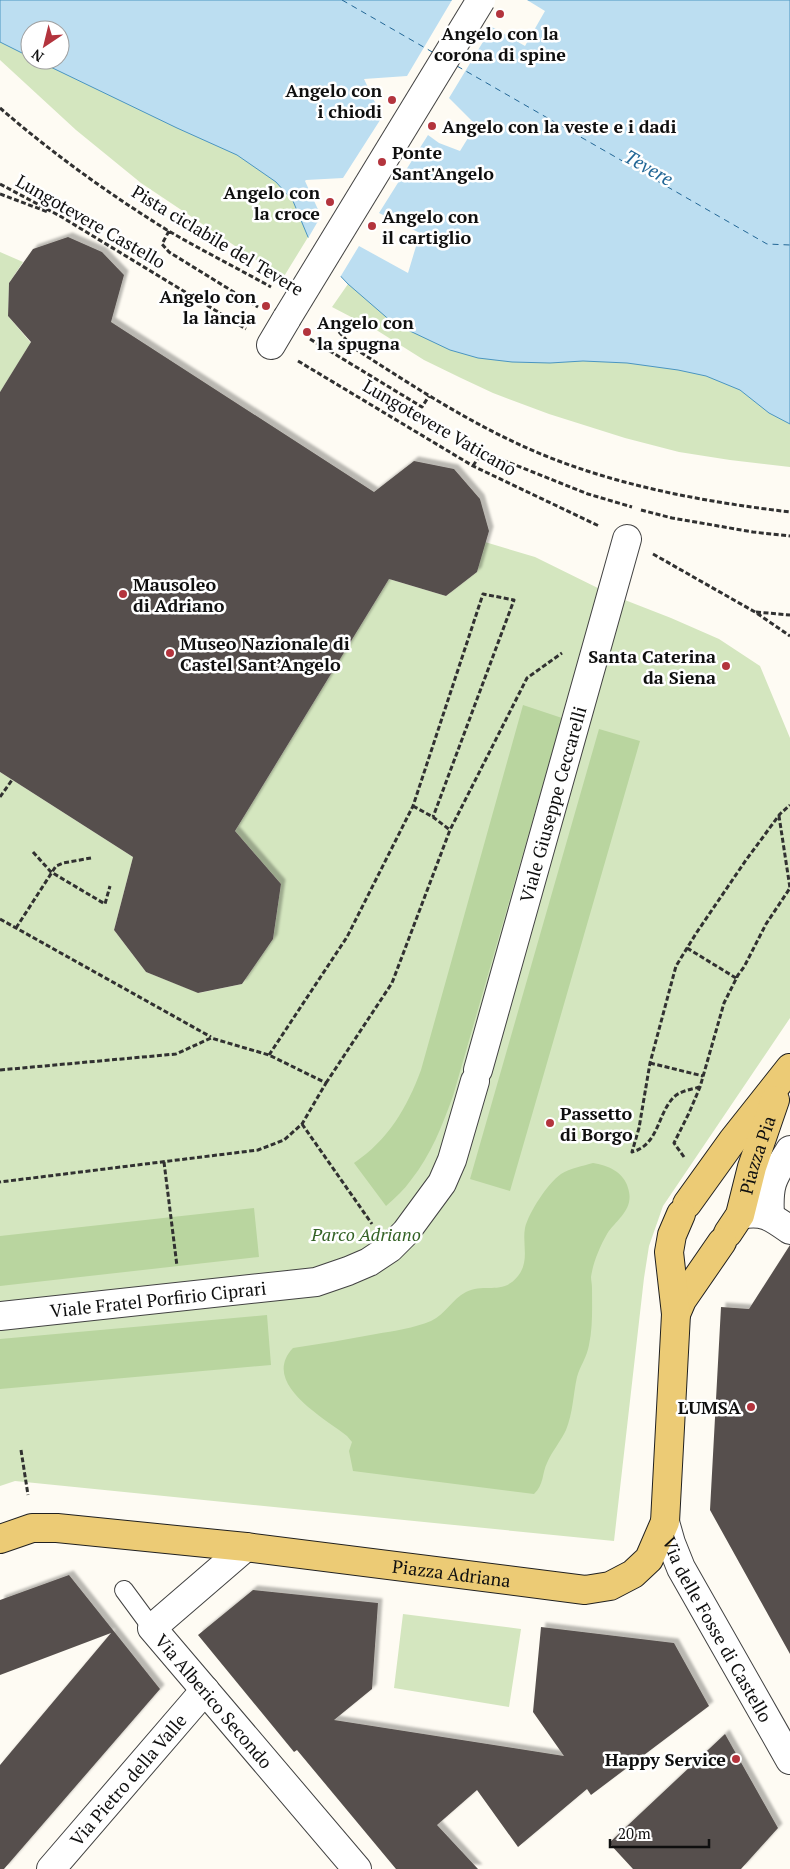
<svg xmlns="http://www.w3.org/2000/svg" width="790" height="1869" font-family="'PT Serif',serif">
<style>
.green{fill:#d4e6bf}
.forest{fill:#b9d59f}
.water{fill:#bcdef1;stroke:#4a95c1}
.pier{fill:#fefbf3}
.lines{fill:none;stroke-linecap:round;stroke-linejoin:round}
.ferry{stroke:#236796;stroke-width:1;stroke-dasharray:6 5;stroke-linecap:butt}
.building{fill:#57504d;filter:url(#shadow)}
.service-casing{stroke:#424242;stroke-width:20}
.pedestrian-casing{stroke:#424242;stroke-width:30}
.minor-casing{stroke:#424242;stroke-width:30}
.tertiary-casing{stroke:#424242;stroke-width:30}
.primary-casing{stroke:#202020;stroke-width:30}
.path{stroke:#313131;stroke-width:3;stroke-dasharray:5 2.5;stroke-linecap:butt}
.service{stroke:#fff;stroke-width:18}
.pedestrian{stroke:#fff;stroke-width:28}
.minor{stroke:#fff;stroke-width:28}
.tertiary{stroke:#fff;stroke-width:28}
.primary{stroke:#eccb75;stroke-width:28}
.pedestrian-bridge-casing{stroke:#424242;stroke-width:30;stroke-linecap:butt}
.pedestrian-bridge{stroke:#fff;stroke-width:28}
.poi-dot{fill:#b3343d;stroke:#fff;stroke-width:2}
.labels{text-anchor:middle;dominant-baseline:central;stroke-width:5;stroke-linejoin:round;paint-order:stroke}
.poi-label{font-size:18px;font-weight:bold;fill:#0f0f0f;stroke:#fff;text-anchor:start}
.street-label{font-size:18px;fill:#0f0f0f;stroke:#fff}
.park-label{font-size:18px;font-style:italic;fill:#336225;stroke:#fff}
.water-label{font-size:19px;font-style:italic;fill:#236796;stroke:#fff}
</style>
<defs>
<filter id="shadow"><feDropShadow dx="4.5" dy="-4.5" stdDeviation="1" flood-color="#0004"/></filter>
</defs>
<rect width="100%" height="100%" fill="#fefbf3"/>
<path class="green" d="M0,3L30,30V60H60L203,124L321,216L283,278L141,183L76,130L0,60Z
M0,252L23,262L9,283L8,316L31,343L0,392Z
M361,275L790,387V467L730,460L679,452L625,438L549,414L493,393L461,378L424,360L378,331L332,307L348,284Z
M485,542L535,557L612,595L671,618L719,639L760,666L790,738V1018L663,1206L649,1246L644,1278L614,1541L15,1481L0,1486V772L133,857L114,930L146,972L199,993L242,984L273,939L281,884L235,831L389,579L446,596L477,572Z
M403,1614L521,1629L509,1707L394,1688Z"/>
<path class="forest" d="M523,705L562,718L453,1096C442,1126 431,1155 411,1180C404,1190 395,1198 386,1206L354,1163C388,1140 407,1108 421,1070Z
M599,729L640,741L510,1191L470,1179Z
M593,1163C607,1165 624,1172 628,1188C635,1209 617,1219 607,1234C600,1246 593,1263 591,1277C591,1280 592,1284 592,1288C592,1306 593,1327 589,1345C587,1357 580,1366 577,1377C573,1395 573,1413 566,1430C561,1441 552,1451 547,1463C542,1473 544,1485 534,1494L353,1471L349,1451L352,1442L347,1436C323,1417 260,1383 293,1348C321,1344 348,1339 376,1334C394,1331 414,1328 431,1321C446,1314 452,1299 466,1292C485,1282 502,1296 518,1276C530,1261 522,1244 525,1228C529,1212 548,1183 561,1174C570,1168 583,1166 593,1163Z
M254,1208L259,1257L0,1286V1236Z
M267,1315L271,1365L0,1389V1339Z"/>
<path class="water" d="M0,0H790V424L769,413L740,390L706,376L678,370L627,363L583,361L550,363L512,362L478,358L450,350L393,323L348,284L331,266L308,237L293,201L276,182L237,155L177,128L36,60H60V30H30V57L0,42Z"/>
<path class="pier" d="M452,0H527L545,11L525,46L492,27L449,98L476,125L460,151L439,143L428,135L379,213L420,233L408,273L359,246L339,279L329,268L307,240L321,216L305,181L306,180L343,178L382,117L364,79L407,76Z"/>
<g class="lines">
<path class="ferry" d="M342,0L434,53
M457,66L767,244L790,245"/>
</g>
<path class="building" d="M68,237L102,252L124,275L111,322L374,492L414,461L454,469L480,499L489,531L477,572L446,596L389,579L235,831L281,884L273,939L242,984L198,993L146,972L114,930L133,857L0,772V392L31,342L8,316L9,283L33,249Z
M790,1245V1654L710,1510L721,1307L749,1309Z
M69,1575L160,1689L4,1869H0V1765L111,1633L0,1675V1600Z
M253,1590L378,1603L372,1689L334,1720L564,1756L533,1712L541,1627L674,1643L709,1706L591,1795L587,1789L518,1847L477,1790L437,1825L478,1869H396L297,1750L294,1752L198,1635Z
M725,1734L778,1828L741,1869H633L609,1843Z"/>
<g class="lines">
<g class="service-casing">
<path id="service" d="M124,1590L152,1628"/>
</g>
<g class="pedestrian-casing">
<g id="pedestrian">
<path d="M271,345L287,318"/>
<path id="s1" d="M478,1070L627,539"/>
<path id="s2" d="M0,1316L316,1282L348,1271L369,1262L390,1248L406,1232L442,1183L452,1160L475,1081"/>
</g>
</g>
<g class="minor-casing">
<g id="minor">
<path d="M770,1216C768,1182 773,1178 790,1150"/>
<path id="s3" d="M246,1547L152,1628L357,1869"/>
<path id="s4" d="M51,1869L205,1690"/>
</g>
</g>
<g class="tertiary-casing">
<g id="tertiary">
<path d="M740,1215C763,1210 772,1217 790,1230"/>
<path id="s5" d="M665,1522L671,1543L681,1568L790,1760"/>
</g>
</g>
<g class="primary-casing">
<g id="primary">
<path d="M687,1204L733,1140L790,1068"/>
<path id="s6" d="M728,1233L740,1215L752,1167L775,1100"/>
<path d="M676,1314L682,1300L722,1242"/>
<path id="s7" d="M0,1539L32,1528H57L246,1547L585,1590L610,1586L633,1574L649,1559L665,1522L676,1314L669,1252L672,1235L681,1214"/>
</g>
</g>
<path class="path" d="M0,108C52,153 109,194 167,230C201,250 237,268 271,287
M0,184L60,216L246,329
M0,194L48,212
M169,231L162,244L169,252L258,307
M322,317C336,325 344,340 357,350C408,383 459,416 514,442C600,483 697,501 790,512
M310,339L422,407L429,396
M298,361L473,466L599,526
M473,466L480,455L485,453L588,494L632,507
M641,510L672,518L753,532L790,536
M653,554L755,612L790,636
M756,612L790,615
M0,797L12,780
M413,806L433,817L450,830
M33,852L51,872L105,904L110,886
M0,919L211,1037
M16,928L56,866L63,863L91,858
M687,948L736,978
M269,1055L347,937L413,806L483,594L514,600L433,817
M650,1063L703,1076
M0,1070L176,1054L211,1038L269,1055L326,1083L302,1124L284,1140L258,1150L0,1182
M326,1083L392,983L450,830L527,678L562,653
M700,1087C692,1089 680,1091 674,1097C657,1114 659,1145 632,1152L639,1128L650,1063L676,966L697,932L746,860L780,814L790,805
M302,1124L372,1224
M684,1157L674,1143L689,1113L700,1087L724,1003L738,975L744,967L766,924L790,888L779,816
M164,1162L177,1266
M21,1450L28,1495"/>
<use href="#service" class="service"/>
<use href="#pedestrian" class="pedestrian"/>
<use href="#minor" class="minor"/>
<use href="#tertiary" class="tertiary"/>
<use href="#primary" class="primary"/>
<g class="pedestrian-bridge-casing">
<path id="pedestrian-bridge" d="M287,318L481,0"/>
</g>
<use href="#pedestrian-bridge" class="pedestrian-bridge"/>
</g>
<g class="poi-dot">
<circle cx="500" cy="14" r="5"/>
<circle cx="392" cy="100" r="5"/>
<circle cx="432" cy="126" r="5"/>
<circle cx="382" cy="162" r="5"/>
<circle cx="330" cy="202" r="5"/>
<circle cx="372" cy="226" r="5"/>
<circle cx="266" cy="306" r="5"/>
<circle cx="307" cy="332" r="5"/>
<circle cx="123" cy="594" r="5"/>
<circle cx="170" cy="653" r="5"/>
<circle cx="726" cy="666" r="5"/>
<circle cx="550" cy="1123" r="5"/>
<circle cx="751" cy="1407" r="5"/>
<circle cx="736" cy="1759" r="5"/>
</g>
<g class="labels">
<g class="poi-label">
<text x="500" y="33" text-anchor="middle">Angelo con la<tspan x="500" dy="21">corona di spine</tspan></text>
<text x="382" y="90" text-anchor="end">Angelo con<tspan x="382" dy="21">i chiodi</tspan></text>
<text x="442" y="126">Angelo con la veste e i dadi</text>
<text x="392" y="152">Ponte<tspan x="392" dy="21">Sant'Angelo</tspan></text>
<text x="320" y="192" text-anchor="end">Angelo con<tspan x="320" dy="21">la croce</tspan></text>
<text x="382" y="216">Angelo con<tspan x="382" dy="21">il cartiglio</tspan></text>
<text x="256" y="296" text-anchor="end">Angelo con<tspan x="256" dy="21">la lancia</tspan></text>
<text x="317" y="322">Angelo con<tspan x="317" dy="21">la spugna</tspan></text>
<text x="133" y="584">Mausoleo<tspan x="133" dy="21">di Adriano</tspan></text>
<text x="180" y="643">Museo Nazionale di<tspan x="180" dy="21">Castel Sant’Angelo</tspan></text>
<text x="716" y="656" text-anchor="end">Santa Caterina<tspan x="716" dy="21">da Siena</tspan></text>
<text x="560" y="1113">Passetto<tspan x="560" dy="21">di Borgo</tspan></text>
<text x="741" y="1407" text-anchor="end">LUMSA</text>
<text x="726" y="1759" text-anchor="end">Happy Service</text>
</g>
<g class="street-label">
<text transform="translate(91 221) rotate(30)">Lungotevere Castello</text>
<text transform="translate(218 240) rotate(31)">Pista ciclabile del Tevere</text>
<text transform="translate(440 427) rotate(30)">Lungotevere Vaticano</text>
<text stroke="none"><textPath href="#s1" startOffset="276">Viale Giuseppe Ceccarelli</textPath></text>
<text stroke="none"><textPath href="#s6" startOffset="84">Piazza Pia</textPath></text>
<text stroke="none"><textPath href="#s2" startOffset="159">Viale Fratel Porfirio Ciprari</textPath></text>
<text stroke="none"><textPath href="#s7" startOffset="456">Piazza Adriana</textPath></text>
<text stroke="none"><textPath href="#s5" startOffset="120">Via delle Fosse di Castello</textPath></text>
<text stroke="none"><textPath href="#s3" startOffset="220">Via Alberico Secondo</textPath></text>
<text stroke="none"><textPath href="#s4" startOffset="118">Via Pietro della Valle</textPath></text>
</g>
<g class="park-label">
<text x="366" y="1234">Parco Adriano</text>
</g>
<g class="water-label">
<text transform="translate(649 167) rotate(30)">Tevere</text>
</g>
</g>
<g transform="translate(45 45) rotate(215)"><circle r="24" fill="#ffffff" stroke="#9f9f9f"/>
<path d="M0-4L9 19L0 12L-9 19Z" fill="#b3343d"/>
<text y="-8" font-size="14" font-weight="bold" text-anchor="middle" fill="#0f0f0f">N</text>
</g>
<path d="M610 1839v8h99v-8" fill="none" stroke="#0f0f0f" stroke-width="2.5"/>
<text x="618" y="1839" font-size="15" fill="#0f0f0f" stroke="#ffffff" stroke-width="4" paint-order="stroke">20 m</text>
</svg>
